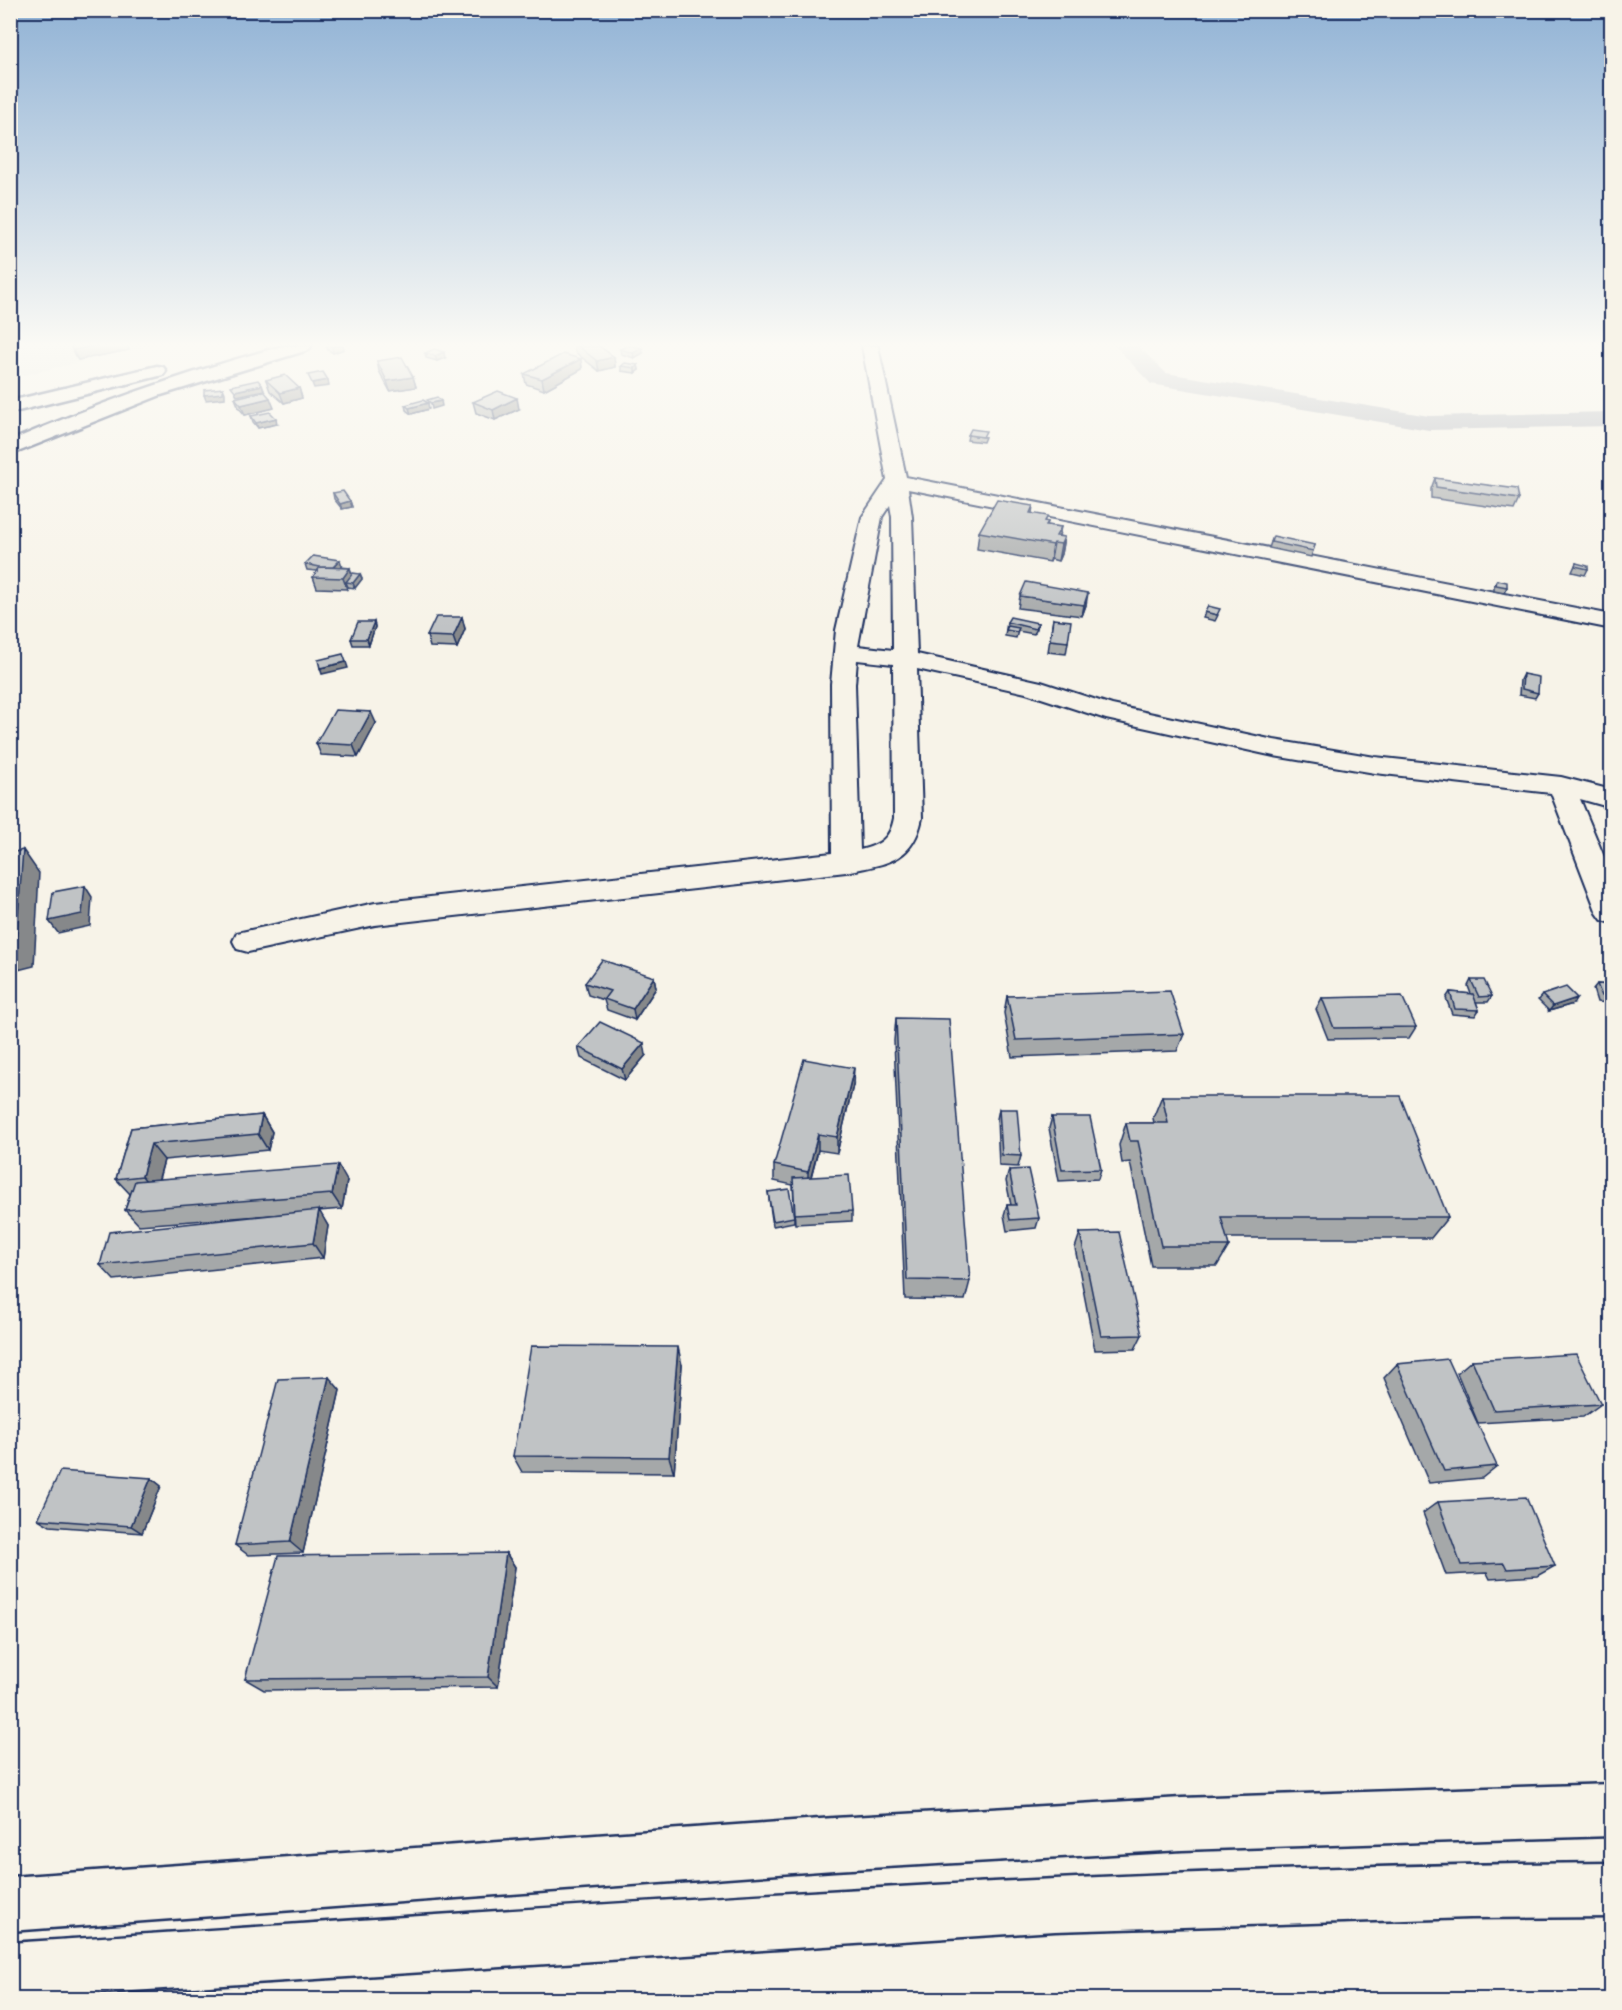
<svg xmlns="http://www.w3.org/2000/svg" width="1622" height="2010" font-family="'Patrick Hand',sans-serif">
<style>
.built{fill:#e6e5de}
.lines{fill:none;stroke-linecap:round;stroke-linejoin:round}
.river{fill:#acb0b9;fill-rule:evenodd}
.minor-casing{stroke:#1b2f5e;stroke-width:4}
.highway-casing{stroke:#1b2f5e;stroke-width:5}
.minor{fill:#f7f3e8;fill-rule:evenodd}
.highway{fill:#f7f3e8;fill-rule:evenodd}
.wall{fill:#a5a8a9;stroke:#1b2f5e;stroke-width:1.5}
.shaded-wall{fill:#86888a;stroke:#1b2f5e;stroke-width:1.5}
.building{fill:#c0c3c5;stroke:#1b2f5e;stroke-width:1.5}
</style>
<rect width="100%" height="100%" fill="#f7f3e8"/>
<filter id="ink" filterUnits="userSpaceOnUse"><feTurbulence type="fractalNoise" baseFrequency=".0167" numOctaves="2"/><feDisplacementMap in="SourceGraphic" scale="12" xChannelSelector="R" yChannelSelector="G"/><feConvolveMatrix kernelMatrix="1 2 1 2 8 2 1 2 1" color-interpolation-filters="sRGB"/></filter>
<g filter="url(#ink)">
<path class="built" d="M11,346H150L11,378Z"/>
<g class="lines">
<path class="river" d="M1115,346H1138L1166,373L1429,416L1612,412V426L1429,430L1151,384Z"/>
<g class="minor-casing">
<path id="minor" d="M862,346H878L906,477L1612,615V629L908,489L912,517L917,654L1041,682L1112,705L1274,740L1375,757L1561,777L1612,790V808L1580,799L1612,876V923L1602,920L1597,913L1551,793L1375,773L1274,756L1106,719L1026,693L917,669L922,818C913,863 884,864 846,872L375,925L248,952L237,949L233,941L237,933L375,903L832,853L831,684L836,630L862,517L887,480ZM890,505L892,517L893,650L858,646L882,517ZM857,660L893,664L894,818C890,839 880,845 860,850L855,684Z"/>
</g>
<g class="highway-casing">
<path id="highway" d="M283,346H311L308,350L161,395L10,455V441C99,403 190,371 283,346Z
M157,366L163,367L166,371L163,375L10,413V401Z
M1612,1784V1836L1182,1850L834,1870L10,1931V1877L834,1818L1182,1798Z
M1612,1863V1917L1470,1918L1055,1931L10,1999V1943C544,1909 1077,1867 1612,1863Z"/>
</g>
<use href="#minor" class="minor"/>
<use href="#highway" class="highway"/>
</g>
<path class="wall" d="M70,346H128L129,350L78,360L75,356Z
M326,346H343L344,349L333,353L328,350Z
M574,346H599L614,357L615,367L599,371L575,352Z
M620,349L643,353L634,358L621,354Z
M425,353L445,358L437,361L426,358Z
M581,359L582,369L544,390L526,384L524,374Z
M377,361L413,377L416,387L390,391L379,371Z
M638,365L639,370L635,373L621,371V366Z
M266,380L299,388L302,398L284,403L270,391Z
M235,398L274,408L245,415L239,408Z
M473,402L519,409L495,420L476,413Z
M405,405L429,409L411,414L406,410Z
M251,416L277,424L258,428L253,422Z
M968,435L985,437L983,442L967,440Z
M1435,478L1519,499L1514,510L1431,498V489Z
M333,493L350,501L352,507L342,509L334,499Z
M1033,506L1032,513L1048,522L1047,525L1061,527L1059,536L1064,537L1061,554L1058,561L1051,559L1050,562L977,549L979,532Z
M1271,542L1315,545L1311,557L1269,548Z
M1576,563L1588,569L1585,575L1572,572Z
M305,564L342,566L341,567L350,568L352,575L362,579L355,588L348,587L347,589L317,588L313,577L317,571L307,570Z
M1497,580L1507,587L1504,593L1494,591V586Z
M1020,596L1086,605L1082,616L1018,608Z
M1205,612L1218,615L1215,621L1203,618Z
M462,617L465,629L457,648L430,647L427,636Z
M1053,619L1068,642L1066,654L1048,652Z
M374,622L375,627L369,645H353L351,639Z
M1007,622L1038,623L1037,629L1034,634L1018,631L1016,638L1005,636Z
M1523,674L1538,693L1535,698L1519,695L1520,680Z
M376,723L358,757L321,755L316,743Z
M654,977L656,988L635,1020L607,1010L604,1000L588,995L585,983Z
M1471,980L1492,996L1488,1002H1476L1479,1010L1475,1016L1452,1014L1446,998L1450,992L1471,994L1468,986Z
M1597,984L1611,985V1003L1597,1002L1593,989Z
M1542,995L1573,1004L1549,1011L1538,1000Z
M1007,996L1184,1034L1177,1051L1012,1057L1004,1013Z
M1322,998L1416,1027L1409,1038L1328,1039L1316,1009Z
M896,1018L970,1281L965,1300L905,1299L894,1041Z
M578,1047L646,1055L625,1080L581,1058Z
M853,1085L837,1153L818,1150L811,1177L852,1211V1221L795,1224L793,1185L774,1181V1165Z
M1162,1096L1448,1217L1431,1238H1226L1229,1246L1217,1266H1151L1130,1162L1122,1163L1119,1145L1126,1123H1154L1153,1118Z
M999,1109L1021,1156L1018,1167L999,1166L997,1119Z
M262,1115L272,1132L268,1150L164,1160L159,1179L347,1181L342,1209L319,1211L328,1226L323,1258L114,1280L100,1265L285,1214L139,1225L125,1210L130,1194L116,1179L131,1128Z
M1052,1117L1101,1169L1098,1179L1059,1181L1049,1128Z
M1009,1170L1039,1218L1036,1228L1007,1231L1004,1215L1007,1205H1011L1006,1181Z
M768,1192L794,1217V1222L773,1226Z
M1080,1233L1142,1335L1135,1349L1095,1350L1075,1248Z
M1472,1360L1601,1404L1583,1417L1478,1423L1457,1373Z
M1397,1364L1497,1466L1482,1478L1429,1483L1384,1378Z
M682,1365L674,1473L522,1472L513,1456Z
M340,1390L303,1553L248,1555L235,1545Z
M151,1478L161,1486L142,1533L50,1526L38,1519Z
M1438,1502L1555,1566L1537,1576L1490,1579L1487,1573L1446,1575L1423,1513Z
M506,1553L515,1567L498,1687L264,1690L245,1679Z"/>
<path class="shaded-wall" d="M94,346H128L129,350L78,360L73,350Z
M337,346H343L344,349L333,353L332,347Z
M642,348L643,353L634,358L633,353Z
M444,352L445,358L437,361L435,356Z
M614,357L615,367L599,371L597,361Z
M581,359L582,369L544,390L542,379Z
M638,365L639,370L635,373V368Z
M413,377L416,387L390,391L387,381Z
M328,380L329,386L314,388L312,383Z
M262,385L264,390L237,396L235,391Z
M223,388L225,393V398L206,400L204,395Z
M299,388L302,398L284,403L280,393Z
M270,398L274,408L245,415L241,405Z
M517,398L519,409L495,420L493,410Z
M441,401L442,406L432,409L431,403Z
M428,403L429,409L411,414L409,408Z
M276,418L277,424L258,428L256,423Z
M350,501L352,507L342,509L340,504Z
M1064,537L1061,554L1058,561L1061,544Z
M1054,543L1051,559L1050,562L1053,545Z
M340,560L342,566L334,574L332,569Z
M350,568L353,579L346,582L348,587L347,589L343,578Z
M360,574L362,579L355,588L353,583Z
M1088,593L1086,605L1082,616L1084,605Z
M462,617L465,629L457,648L453,637Z
M374,622L375,627L369,645L367,639Z
M346,662L348,668L322,674L320,668Z
M371,712L376,723L358,757L353,745Z
M23,850L39,873L34,966L10,972V944Z
M85,886L92,897L90,926L58,933L49,921Z
M654,977L656,988L635,1020L633,1009Z
M1577,998L1573,1004L1549,1011L1553,1006Z
M644,1043L646,1055L625,1080L622,1069Z
M854,1068L853,1085L837,1153V1137Z
M262,1115L272,1132L268,1150L258,1134Z
M818,1134V1150L808,1188V1172Z
M151,1144L164,1160L155,1192L142,1176Z
M338,1165L347,1181L342,1209L332,1194Z
M319,1210L328,1226L323,1258L313,1243Z
M678,1347L682,1365L674,1473L669,1457Z
M329,1377L340,1390L303,1553L290,1542Z
M151,1478L161,1486L142,1533L131,1526Z
M506,1553L515,1567L498,1687L488,1677Z"/>
<path class="building" d="M70,346H94L73,350Z
M578,346H599L614,357L597,361Z
M627,346H633L642,348L633,353L620,349Z
M434,349L444,352L435,356L425,353Z
M563,354L581,359L542,379L524,374Z
M402,357L413,377L387,381L377,361Z
M625,363L638,365L635,368L621,366Z
M323,372L328,380L312,383L308,375Z
M285,375L299,388L280,393L266,380Z
M258,380L262,385L235,391L231,386Z
M223,388V393L204,395V390Z
M264,391L270,398L241,405L235,398Z
M498,391L517,398L493,410L473,402Z
M437,397L441,401L431,403L427,400Z
M423,400L428,403L409,408L405,405Z
M270,412L276,418L256,423L251,416Z
M971,429L986,431L983,437L968,435Z
M1435,478L1517,489L1519,499L1436,487Z
M343,491L350,501L340,504L333,493Z
M997,500L1033,506L1030,513L1048,516L1045,521L1048,522L1046,525L1061,527L1056,536L1064,537L1061,544L1054,543L1053,545L979,532Z
M1273,536L1315,545L1313,551L1271,542Z
M313,556L340,560L333,567H320L305,564Z
M1576,563L1588,566V569L1575,566Z
M320,567L350,568L343,578L313,577Z
M353,573L360,574L353,583L346,582Z
M1497,580L1507,582V587L1496,585Z
M1026,582L1088,593L1084,605L1020,596Z
M1208,606L1220,609L1217,615L1205,612Z
M436,617H462L453,637L427,636Z
M1010,617L1038,623L1035,629L1007,622Z
M1053,619L1071,621L1068,642L1050,640Z
M358,622H374L367,639H351Z
M1008,626L1019,628L1017,632L1006,630Z
M343,654L346,662L320,668L318,660Z
M1523,674L1539,677L1538,693L1522,689Z
M335,710L371,712L353,745L316,743Z
M23,850L16,943L10,944V853Z
M85,886L82,914L49,921L53,892Z
M602,960L654,977L633,1009L604,999L610,991L585,983Z
M1471,980H1484L1492,996L1479,997Z
M1597,984L1611,985V997L1602,996Z
M1566,987L1577,998L1553,1006L1542,995Z
M1170,991L1184,1034L1016,1040L1007,996Z
M1450,992L1473,994L1479,1010L1455,1009Z
M1402,996L1416,1027L1334,1028L1322,998Z
M896,1018L949,1019L970,1281L907,1280Z
M600,1022L644,1043L622,1069L578,1047Z
M804,1059L854,1068L837,1137L818,1134L808,1172L774,1165Z
M1162,1096H1400L1448,1217H1221L1229,1246H1161L1138,1141H1130L1126,1123H1168Z
M999,1109H1017L1021,1156L1002,1155Z
M262,1115L258,1134L151,1144L142,1176L116,1179L131,1128Z
M1052,1117H1090L1101,1169L1062,1170Z
M338,1165L332,1194L125,1210L135,1181Z
M1028,1169L1039,1218L1010,1220L1007,1205H1016L1009,1170Z
M849,1175L852,1211L795,1214L793,1178Z
M789,1189L794,1217L773,1221L768,1192Z
M319,1210L313,1243L100,1265L109,1232Z
M1119,1232L1142,1335L1101,1336L1080,1233Z
M531,1346L678,1347L669,1457L513,1456Z
M1576,1354L1601,1404L1494,1410L1472,1360Z
M1448,1359L1497,1466L1444,1471L1397,1364Z
M329,1377L290,1542L235,1545L278,1379Z
M60,1471L151,1478L131,1526L38,1519Z
M1526,1497L1555,1566L1507,1569L1504,1563L1461,1565L1438,1502Z
M506,1553L488,1677L245,1679L278,1556Z"/>
</g>
<linearGradient id="sky" x2="0" y2="1"><stop stop-color="#90b2d5"/><stop offset="0.55" stop-color="#fbfaf5"/><stop offset="1" stop-color="#fbfaf5" stop-opacity="0"/></linearGradient>
<rect width="1622" height="627" fill="url(#sky)"/>
<rect width="1622" height="2010" fill="none" stroke="#f7f3e8" stroke-width="36"/>
<rect x="18" y="18" width="1586" height="1974" fill="none" stroke="#1b2f5e" stroke-width="2" filter="url(#ink)"/>
</svg>
